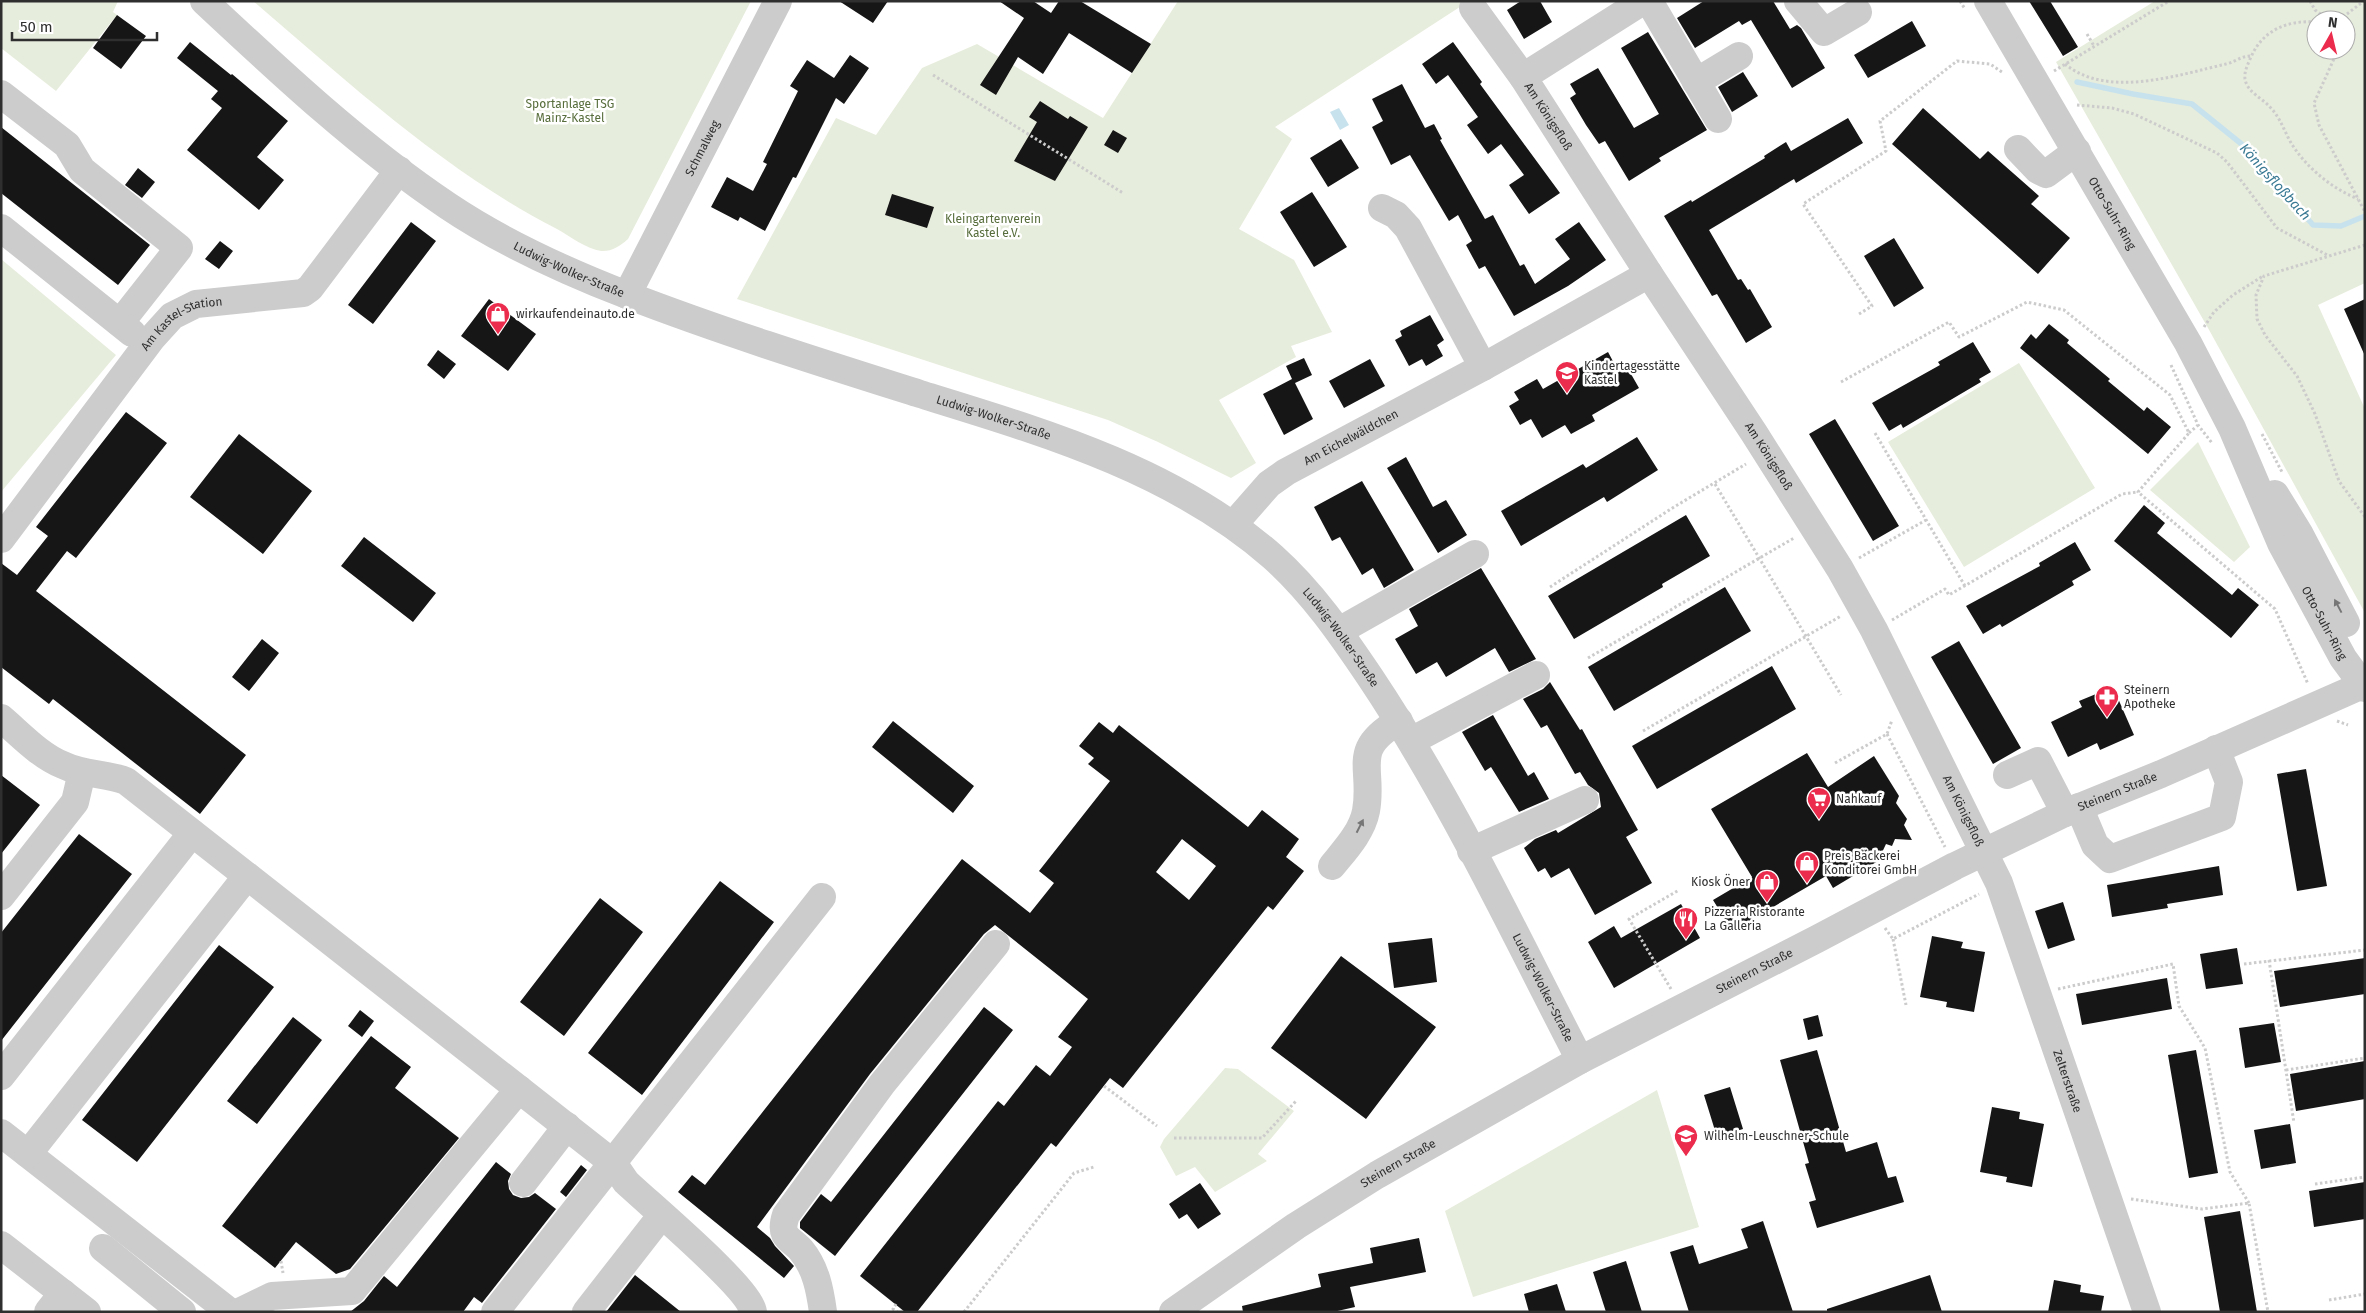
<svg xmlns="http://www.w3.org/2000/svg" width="2366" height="1313" font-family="'Fira Sans',sans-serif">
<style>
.green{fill:#e7eddc;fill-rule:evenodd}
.water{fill:#c8e2ed}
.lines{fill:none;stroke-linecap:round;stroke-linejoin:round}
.stream{stroke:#c8e2ed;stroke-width:5.5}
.building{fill:#161616;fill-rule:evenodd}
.path{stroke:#ccc;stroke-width:3;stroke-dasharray:2.5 2.5;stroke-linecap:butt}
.minor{stroke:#ccc;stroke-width:28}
.oneway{fill:#767676}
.labels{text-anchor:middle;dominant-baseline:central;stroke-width:5;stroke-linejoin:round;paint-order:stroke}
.park-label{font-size:12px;fill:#576d3b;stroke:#fff}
.street-label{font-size:12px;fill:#2f2f2f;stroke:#fff}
.poi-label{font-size:12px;fill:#2f2f2f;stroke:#fff;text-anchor:start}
.water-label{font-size:14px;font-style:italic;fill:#3a7a94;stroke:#fff}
</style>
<rect width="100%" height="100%" fill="#fff"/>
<path class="green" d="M1,1H118L113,12L117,15L56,91L1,48Z
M253,1H751L628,239C620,246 611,252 601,251C587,249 569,236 557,229C444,171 349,83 253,1Z
M1178,1H1469L1275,127L1292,139L1239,229L1294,260L1332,332L1291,346L1296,357L1219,400L1256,463L1231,478L1158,442L1108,420L737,299L836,118L876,135L922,68L977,44L1103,118Z
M2155,1H2365V283L2318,305L2365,409V613L2208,328L2056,62ZM2316,20H2346V50H2316Z
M1,259L116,355L1,492Z
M2019,363L2095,488L1964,567L1888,442Z
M2198,442L2250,547L2234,562L2150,490Z
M1225,1068L1238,1069L1294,1111L1258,1154L1267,1161L1215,1192L1195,1167L1176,1176L1160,1147L1164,1139Z
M1657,1090L1699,1227L1473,1297L1445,1211Z"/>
<path class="water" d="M1339,108L1349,125L1340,130L1330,112Z"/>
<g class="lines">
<path class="stream" d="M2077,82L2133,94L2192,104L2244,146L2313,225L2341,226L2365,216"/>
</g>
<path class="building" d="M839,1H888L873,23Z
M999,1H1033L1051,13L1059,1H1080L1151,44L1132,73L1069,33L1043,74L1018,57L996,95L980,85L1024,18Z
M1521,1H1540L1552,22L1524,39L1507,10Z
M1704,1H1773L1790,29L1797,25L1801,28L1825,68L1792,88L1751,20L1742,25L1739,21L1695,48L1677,18Z
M2029,1H2050L2078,47L2063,56Z
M117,15L146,36L121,69L93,48Z
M1912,21L1926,46L1868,78L1854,55Z
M1648,32L1707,130L1659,158L1661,161L1629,181L1605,141L1599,144L1586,125L1570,98L1576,94L1570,84L1598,68L1634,128L1659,114L1621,48Z
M190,42L231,75L232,74L288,121L257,157L284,180L259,210L187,150L222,108L211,99L218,91L177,58Z
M1453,42L1482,82L1480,84L1560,193L1529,214L1509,185L1524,175L1501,144L1488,154L1467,125L1478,117L1448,75L1436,84L1422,64Z
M850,55L869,68L844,104L836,98L796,178L793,177L765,231L740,217L738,221L711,207L727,177L753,191L767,164L763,162L798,91L790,86L807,60L834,78Z
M1743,72L1758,96L1732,112L1718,87Z
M1402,84L1425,128L1434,124L1442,139L1440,140L1485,219L1493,215L1520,266L1524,264L1535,284L1570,259L1555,239L1579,222L1606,260L1568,286L1514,316L1485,266L1479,269L1466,245L1472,241L1458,215L1449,221L1410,155L1391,165L1372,127L1383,121L1372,99Z
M1040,101L1068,119L1070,116L1088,127L1055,181L1014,161L1037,122L1029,117Z
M1923,108L1980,159L1988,151L2039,196L2031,204L2070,238L2038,274L1892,144Z
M1848,118L1863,143L1796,183L1794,179L1709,230L1738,280L1741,279L1748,290L1750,289L1772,327L1746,343L1717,294L1712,296L1664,216L1691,200L1692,202L1765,158L1764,156L1786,142L1791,151Z
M1,127L150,245L118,285L1,193Z
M1113,130L1127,138L1118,153L1104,145Z
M1341,139L1359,168L1328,187L1310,158Z
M138,168L155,182L142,198L125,185Z
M1312,192L1347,247L1314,267L1280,212Z
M892,194L934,207L927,228L885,215Z
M411,222L436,241L373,324L348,305Z
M1894,238L1924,288L1894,307L1864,256Z
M220,241L233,251L219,269L205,259Z
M489,299L536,334L508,371L461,336Z
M2365,299V356L2344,309Z
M1430,315L1444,340L1437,345L1443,356L1426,366L1422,359L1409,366L1395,340L1402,336L1400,331Z
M2049,324L2069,340L2067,343L2110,379L2108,381L2144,411L2147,407L2171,427L2148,454L2020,348L2031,334L2036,339Z
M1973,342L1991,372L1979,379L1981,382L1903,428L1901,424L1889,431L1872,403L1940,365L1938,362Z
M438,350L456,364L444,379L427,365Z
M1608,352L1615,365L1623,360L1639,388L1592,415L1595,421L1571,434L1565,425L1542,438L1531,419L1520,425L1509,406L1519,400L1514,392L1537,379L1543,389Z
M1304,358L1312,375L1295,383L1313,419L1284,435L1263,394L1292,379L1286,366Z
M1370,359L1385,386L1344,408L1329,381Z
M126,412L167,443L76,558L67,551L36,591L246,755L200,814L53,699L49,704L1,667V563L17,575L48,536L36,527Z
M1835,419L1899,526L1873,541L1809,434Z
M239,434L312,491L263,554L190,497Z
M1637,437L1658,470L1607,502L1604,497L1521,546L1501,511L1583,464L1586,468Z
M1406,457L1433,507L1446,500L1467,535L1438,553L1387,468Z
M1362,481L1414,570L1384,588L1373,568L1362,575L1340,537L1332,541L1314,507Z
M2144,505L2165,523L2157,533L2232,595L2238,588L2259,605L2231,638L2114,541Z
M1686,515L1710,556L1662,584L1663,587L1574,639L1548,596Z
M364,537L436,593L413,622L341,566Z
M2075,542L2091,570L2072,581L2074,585L2002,627L2000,624L1983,634L1966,606L2040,566L2039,563Z
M1481,568L1536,659L1509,672L1495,648L1446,677L1437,662L1416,674L1395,639L1418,626L1409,609Z
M1725,587L1751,631L1614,711L1588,667Z
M262,639L279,653L249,691L232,677Z
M1959,641L2021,748L1993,764L1931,657Z
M1772,666L1796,709L1657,789L1632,746Z
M1550,682L1580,730L1582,729L1638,830L1626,837L1652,883L1595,915L1569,868L1551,878L1545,868L1538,872L1524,848L1535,839L1556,830L1558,833L1601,807L1599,793L1588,785L1580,772L1575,774L1547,725L1541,728L1523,699L1543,689Z
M2113,687L2134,735L2100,750L2097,743L2068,757L2051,722L2082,707L2079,701Z
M1493,715L1528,776L1534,772L1549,799L1519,812L1491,767L1485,771L1462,732Z
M893,721L974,786L953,813L872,747Z
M1099,722L1113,733L1119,725L1248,827L1262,810L1299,839L1286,857L1304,871L1273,910L1268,906L1123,1088L1110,1078L1056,1147L1051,1143L917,1312H905L860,1276L998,1101L1004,1106L1036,1065L1050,1076L1072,1047L1058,1037L1088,999L995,925L984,934L870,1074L757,1227L770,1238L775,1246L794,1266L784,1278L678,1192L692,1175L705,1185L962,859L1030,913L1054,883L1039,871L1110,781L1088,764L1094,758L1079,746ZM1182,839L1216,866L1189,900L1156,872Z
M1807,753L1828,787L1874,756L1899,796L1896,803L1907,819L1904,825L1912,840L1895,839L1892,846L1886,844L1878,861L1833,888L1826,876L1732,931L1713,900L1752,877L1711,809Z
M2306,769L2327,886L2297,891L2277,774Z
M1,775L40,805L1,854Z
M79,834L132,874L1,1041V933Z
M2219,866L2223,895L2167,904L2168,908L2112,917L2107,885Z
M720,881L774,922L642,1095L588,1053Z
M600,898L643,932L564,1036L520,1002Z
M2063,902L2075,940L2048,949L2035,911Z
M1681,904L1700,938L1614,988L1588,942L1614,926L1621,938Z
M1932,936L1963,942L1961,948L1985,952L1974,1012L1946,1007L1947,1002L1920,997Z
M1432,938L1437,982L1394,988L1388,943Z
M219,945L274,987L137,1162L82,1120Z
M2237,948L2243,984L2206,989L2200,954Z
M1341,956L1436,1027L1366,1119L1271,1048Z
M2365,958V994L2280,1007L2274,971Z
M2167,978L2172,1009L2082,1025L2076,994Z
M984,1007L1013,1030L835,1256L800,1228V1222L821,1194L831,1202Z
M360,1010L374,1021L362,1037L348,1026Z
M1818,1015L1823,1036L1808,1040L1803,1019Z
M293,1017L322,1040L257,1124L227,1101Z
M2274,1023L2281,1062L2245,1068L2239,1028Z
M371,1036L411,1067L395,1088L459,1138L350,1269L336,1274L296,1242L275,1268L222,1226Z
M1817,1050L1846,1152L1877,1142L1888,1178L1896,1176L1904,1202L1817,1228L1809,1202L1816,1200L1805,1164L1809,1163L1780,1060Z
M2196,1050L2218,1173L2189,1178L2168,1055Z
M2365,1061V1099L2296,1111L2290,1074Z
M1730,1087L1743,1129L1717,1137L1704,1095Z
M1992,1107L2020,1112L2019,1119L2044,1124L2032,1187L2006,1182L2007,1177L1980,1172Z
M2290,1124L2296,1163L2261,1169L2254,1130Z
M496,1162L511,1174L508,1181L509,1189L513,1195L521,1198L529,1197L535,1193L556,1209L482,1303L474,1297L463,1312H350L364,1301L384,1276L397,1287Z
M581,1165L587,1170L566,1197L560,1192Z
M2365,1182V1219L2314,1227L2309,1191Z
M1200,1183L1221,1214L1198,1229L1187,1214L1179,1219L1169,1204Z
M2240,1211L2257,1312H2220L2204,1217Z
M1763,1221L1793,1312H1689L1670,1252L1693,1245L1699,1264L1748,1248L1741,1229Z
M1419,1238L1426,1272L1350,1287L1355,1307L1333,1312H1243L1242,1306L1321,1287L1318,1274L1373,1263L1370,1248Z
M1626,1261L1642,1312H1606L1593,1272Z
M635,1275L681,1312H606Z
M1930,1275L1942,1312H1827V1309Z
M2054,1280L2081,1285L2080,1292L2104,1296L2101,1312H2048Z
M1557,1284L1566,1312H1529L1524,1294Z"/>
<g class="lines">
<path class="path" d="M1960,1L1965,9
M2310,1L2315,10L2329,20
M2339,20L2364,1
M2316,22C2287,20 2263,30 2251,57C2248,64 2244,71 2245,79C2247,92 2262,98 2270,107C2281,118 2285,134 2293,146C2309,170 2332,188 2358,199
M2087,34L2094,46
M2338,50L2314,103L2319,125L2365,212
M2065,64C2107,99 2178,75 2226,64C2235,62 2241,56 2251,56
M2054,71L2169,1
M933,75L1123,193
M2077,105L2112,108L2134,114L2217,153L2227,162L2277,228L2329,256
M2365,245L2264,276L2256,295L2257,319L2265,335L2297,376L2315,414L2339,481L2365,517
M1859,314L1872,306L1803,204L1886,151L1880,121L1957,61L1990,64L2002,72
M2204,327L2214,312L2233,295L2263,276
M2171,365L2198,425L2212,443
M1841,382L1949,322L1959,337L2027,302L2064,310L2170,395L2189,433L2138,492L2275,609L2308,684
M1875,433L1965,586
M2189,433L2198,425
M2262,434L2282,472
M1715,484L1841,695
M1859,558L1926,520
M1550,587L1674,507L1746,464
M1892,620L1945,589L1949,595L2122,494L2138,492
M1588,658L1794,538
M2337,721L2348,725
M1643,731L1841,616
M1887,734L1945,847
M1835,763L1887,734L1892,720
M1885,928L1893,939L1979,894
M1893,939L1906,1005
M2269,960L2294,1123
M2244,964L2365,950
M1671,989L1629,919L1679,890
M2058,989L2173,964L2179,1006L2205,1048L2230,1172L2249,1203
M2286,1070L2365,1058
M1104,1086L1157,1126
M1174,1138H1262L1296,1101
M2315,1184L2365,1177
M2131,1199L2202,1209L2249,1203L2268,1312
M281,1261L283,1273
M2329,1300L2365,1294
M896,1304L893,1309L897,1312
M964,1312L1074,1173L1094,1167"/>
<g class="minor">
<path id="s1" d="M204,1C281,73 360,147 448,206C503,243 565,271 627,295C723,332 822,363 920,394C1043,432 1174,470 1273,557C1312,592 1341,634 1370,677C1451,798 1513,931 1580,1060"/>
<path id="s2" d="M1643,1L1523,77L1649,274L1754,433L1840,569L1874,630L1999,883L2147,1312"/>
<path d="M1649,1L1718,119"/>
<path d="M1798,1L1824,32L1858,12"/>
<path id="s3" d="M1988,1L2188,343L2232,428L2281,543L2343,658L2365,688"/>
<path d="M1473,8L1523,77"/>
<path d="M1696,82L1739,56"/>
<path d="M1,94L67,145L82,170L179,248L120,323"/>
<path d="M2018,149L2038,170L2046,174L2077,151"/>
<path d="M1382,208L1396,215L1408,228L1483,367"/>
<path d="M1,228L132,333"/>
<path id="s4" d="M627,295L778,1"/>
<path d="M2275,494L2299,533L2346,623"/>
<path id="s5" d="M1233,525L1269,484L1286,472L1483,367L1649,274"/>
<path id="s6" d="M1,539L152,338L172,316L196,304L303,293L310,288L399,170"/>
<path d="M1339,631L1475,554"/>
<path d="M1,718C20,734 40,756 63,765C83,775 105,773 126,781L613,1163L626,1182C649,1204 750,1288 753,1312"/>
<path d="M1413,740L1536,675"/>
<path d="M2007,775L2038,761L2065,813"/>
<path d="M2079,807L2095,845L2110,859L2222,817L2229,782L2216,749"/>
<path d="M1471,851L1585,800"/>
<path d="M1332,866C1345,850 1362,832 1366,811C1374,767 1349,750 1399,721"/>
<path d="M1,896L75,802L82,772"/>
<path d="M1,1076L192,833"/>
<path d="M1,1133L230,1312"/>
<path d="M28,1154L247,876"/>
<path d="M523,1183L567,1126"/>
<path d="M1,1245L87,1312"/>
<path d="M103,1248L182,1312"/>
<path d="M48,1312L63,1293"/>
<path d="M239,1312L272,1296L352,1291L519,1089"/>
<path d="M495,1312L822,897"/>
<path d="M586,1312L661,1216"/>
<path d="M823,1312C820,1290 816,1268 801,1250C797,1245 788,1240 785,1234C782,1228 784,1221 786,1215L882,1084L996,944"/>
<path id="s7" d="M1173,1312L1296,1226L1377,1175L1580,1060L1817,939L1955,866L2065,813L2161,774L2365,684"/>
</g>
</g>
<defs><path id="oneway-solid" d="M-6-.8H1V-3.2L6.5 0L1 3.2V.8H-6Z" transform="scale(1.25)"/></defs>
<g class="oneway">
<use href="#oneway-solid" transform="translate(2338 606) rotate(-118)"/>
<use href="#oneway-solid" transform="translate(1360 826) rotate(-63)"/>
</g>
<defs>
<g id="shop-pin" transform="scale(1.25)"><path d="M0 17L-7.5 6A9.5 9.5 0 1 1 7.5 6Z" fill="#ec2c4d" stroke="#fff"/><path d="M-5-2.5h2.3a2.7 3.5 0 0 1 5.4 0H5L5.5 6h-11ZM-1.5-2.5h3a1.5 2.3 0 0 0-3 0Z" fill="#fff"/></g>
<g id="school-pin" transform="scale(1.25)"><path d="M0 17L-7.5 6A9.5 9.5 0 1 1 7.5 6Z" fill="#ec2c4d" stroke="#fff"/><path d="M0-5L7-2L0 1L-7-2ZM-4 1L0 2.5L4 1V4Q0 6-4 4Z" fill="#fff"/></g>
<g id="pharmacy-pin" transform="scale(1.25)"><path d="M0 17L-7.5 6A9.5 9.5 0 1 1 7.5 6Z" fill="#ec2c4d" stroke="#fff"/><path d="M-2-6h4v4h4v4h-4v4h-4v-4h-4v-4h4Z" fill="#fff"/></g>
<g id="supermarket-pin" transform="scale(1.25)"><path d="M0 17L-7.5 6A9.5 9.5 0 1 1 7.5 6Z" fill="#ec2c4d" stroke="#fff"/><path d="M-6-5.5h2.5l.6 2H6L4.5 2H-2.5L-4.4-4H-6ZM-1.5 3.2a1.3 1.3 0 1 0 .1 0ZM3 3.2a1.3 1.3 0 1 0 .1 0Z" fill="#fff"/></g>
<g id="restaurant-pin" transform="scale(1.25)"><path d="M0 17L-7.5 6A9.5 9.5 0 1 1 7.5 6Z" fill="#ec2c4d" stroke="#fff"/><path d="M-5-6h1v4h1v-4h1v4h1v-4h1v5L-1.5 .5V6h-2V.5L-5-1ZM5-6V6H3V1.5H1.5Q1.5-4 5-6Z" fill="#fff"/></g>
</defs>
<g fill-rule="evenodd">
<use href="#shop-pin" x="498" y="314"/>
<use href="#school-pin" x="1567" y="373"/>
<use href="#pharmacy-pin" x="2107" y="697"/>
<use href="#supermarket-pin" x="1819" y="799"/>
<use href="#shop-pin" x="1807" y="863"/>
<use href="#shop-pin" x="1767" y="882"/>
<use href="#restaurant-pin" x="1686" y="919"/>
<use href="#school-pin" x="1686" y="1136"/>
</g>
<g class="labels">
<g class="park-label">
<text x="570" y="104">Sportanlage TSG<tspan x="570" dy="14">Mainz-Kastel</tspan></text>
<text x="993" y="219">Kleingartenverein<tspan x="993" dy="14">Kastel e.V.</tspan></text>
</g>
<g class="street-label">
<text stroke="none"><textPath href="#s2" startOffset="189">Am Königsfloß</textPath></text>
<text stroke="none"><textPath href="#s4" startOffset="165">Schmalweg</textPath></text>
<text stroke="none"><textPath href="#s3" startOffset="246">Otto-Suhr-Ring</textPath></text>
<text stroke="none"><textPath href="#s1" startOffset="456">Ludwig-Wolker-Straße</textPath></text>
<text stroke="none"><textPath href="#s6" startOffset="286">Am Kastel-Station</textPath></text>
<text stroke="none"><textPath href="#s1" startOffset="906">Ludwig-Wolker-Straße</textPath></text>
<text stroke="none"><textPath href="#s5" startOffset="149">Am Eichelwäldchen</textPath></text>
<text stroke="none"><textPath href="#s2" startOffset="594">Am Königsfloß</textPath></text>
<text stroke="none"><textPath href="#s3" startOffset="708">Otto-Suhr-Ring</textPath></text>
<text stroke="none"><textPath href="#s1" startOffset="1326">Ludwig-Wolker-Straße</textPath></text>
<text stroke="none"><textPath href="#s7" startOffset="1080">Steinern Straße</textPath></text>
<text stroke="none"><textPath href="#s2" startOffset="999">Am Königsfloß</textPath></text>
<text stroke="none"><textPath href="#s7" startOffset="675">Steinern Straße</textPath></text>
<text stroke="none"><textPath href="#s1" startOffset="1731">Ludwig-Wolker-Straße</textPath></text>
<text stroke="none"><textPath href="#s2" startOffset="1289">Zelterstraße</textPath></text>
<text stroke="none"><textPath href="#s7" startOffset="270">Steinern Straße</textPath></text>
</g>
<g class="poi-label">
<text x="516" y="314">wirkaufendeinauto.de</text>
<text x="1584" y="366">Kindertagesstätte<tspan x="1584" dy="14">Kastel</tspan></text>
<text x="2124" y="690">Steinern<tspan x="2124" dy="14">Apotheke</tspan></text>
<text x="1836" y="799">Nahkauf</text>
<text x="1824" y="856">Preis Bäckerei<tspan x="1824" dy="14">Konditorei GmbH</tspan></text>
<text x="1750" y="882" text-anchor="end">Kiosk Öner</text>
<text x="1704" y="912">Pizzeria Ristorante<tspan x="1704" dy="14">La Galleria</tspan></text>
<text x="1704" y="1136">Wilhelm-Leuschner-Schule</text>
</g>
<g class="water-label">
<text transform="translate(2275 182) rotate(48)">Königsfloßbach</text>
</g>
</g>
<rect width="2366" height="1313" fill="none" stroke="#2f2f2f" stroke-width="5"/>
<g transform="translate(2331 35) rotate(8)"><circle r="24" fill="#ffffff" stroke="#acacac"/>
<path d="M0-4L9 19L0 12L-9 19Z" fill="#ec2c4d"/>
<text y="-8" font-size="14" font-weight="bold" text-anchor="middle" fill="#2f2f2f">N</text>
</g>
<path d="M12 32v8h145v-8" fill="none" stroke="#2f2f2f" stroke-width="2.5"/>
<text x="20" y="32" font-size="15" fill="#2f2f2f" stroke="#ffffff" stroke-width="4" paint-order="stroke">50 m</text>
</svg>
